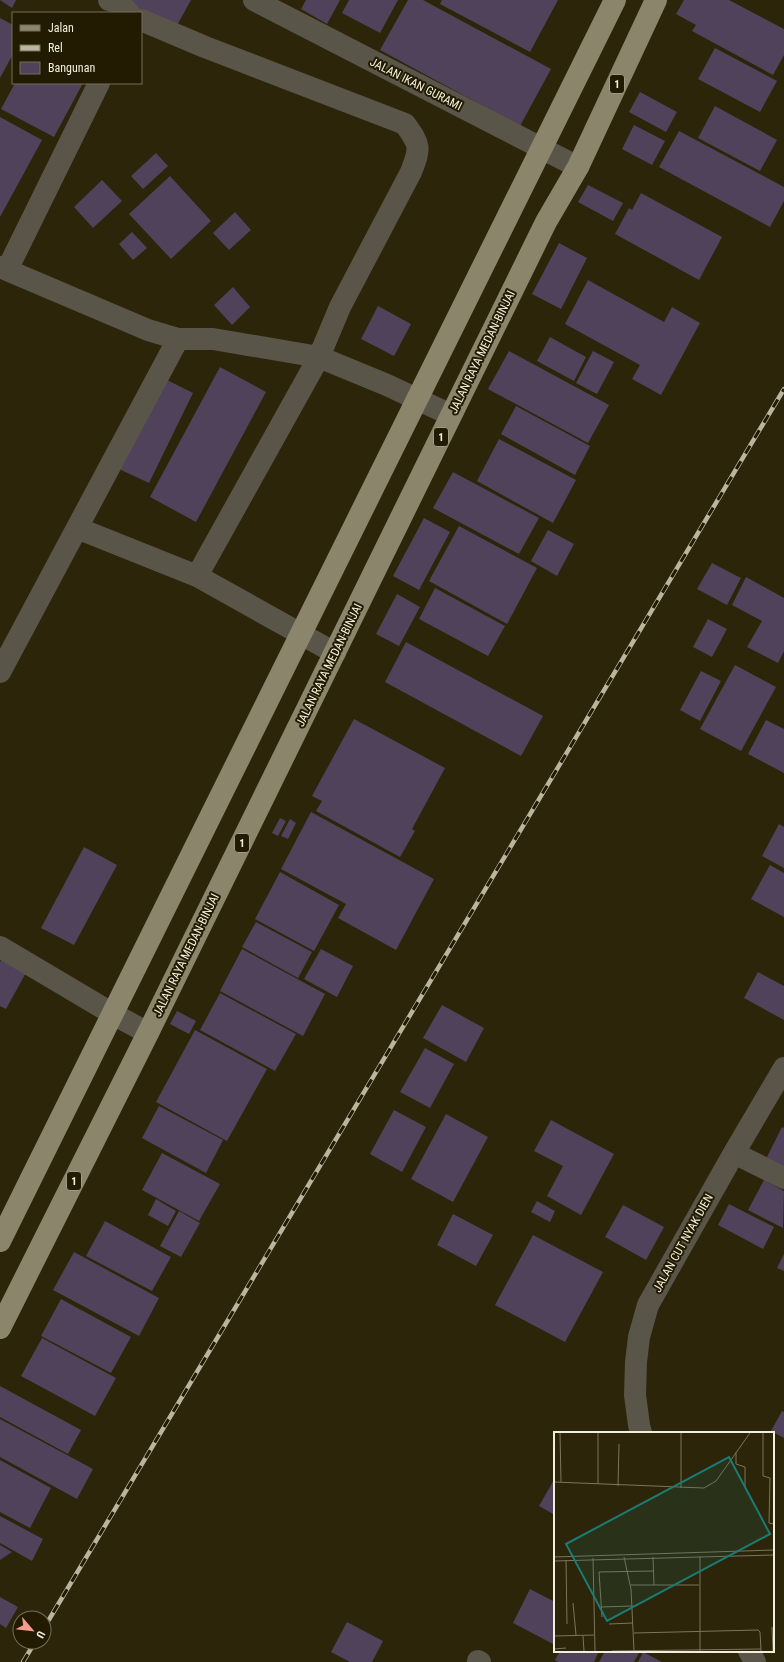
<svg xmlns="http://www.w3.org/2000/svg" width="784" height="1662" font-family="'Roboto Condensed',sans-serif">
<style>
.building{fill:#51425b}
.lines{fill:none;stroke-linecap:round;stroke-linejoin:round}
.minor{stroke:#595549;stroke-width:22}
.major{stroke:#8b856b;stroke-width:22}
.rail-casing{stroke:#bab5a1;stroke-width:4.5}
.rail{stroke:#221b01;stroke-width:3;stroke-dasharray:9;stroke-linecap:butt}
.labels{text-anchor:middle;dominant-baseline:central;stroke-width:4;stroke-linejoin:round;paint-order:stroke}
.shield{fill:#221b01;stroke:#b4af9c;stroke-width:1}
.shield-label{font-size:11px;font-weight:bold;fill:#f2eede}
.street-label{font-size:12px;fill:#f2eede;stroke:#221b01}
.inset-road{fill:none;stroke:#7b755e;stroke-width:1}
.view{fill:#1a7c74;fill-opacity:0.15;stroke:#1a7c74;stroke-width:2}
.inset-edge{fill:none;stroke:#f2eede;stroke-width:2}
</style>
<rect width="100%" height="100%" fill="#2c2509"/>
<path class="building" d="M0,0H16L12,8Z
M121,0H191L175,29Z
M306,0H340L327,24L301,9Z
M349,0H398L380,33L342,13Z
M408,0H423L551,69L520,126L380,50Z
M442,0H558L530,52L440,4Z
M684,0H729L784,29V55L773,75L692,31L696,25L676,14Z
M0,18L13,25V54L0,78Z
M715,48L777,81L760,112L698,79Z
M15,83H83L54,137L1,109Z
M640,92L677,112L666,132L629,112Z
M715,106L777,140L760,171L698,138Z
M0,117L42,140L0,217Z
M634,125L665,141L652,165L622,149Z
M679,131L784,187V201L770,227L659,167Z
M156,153L168,166L143,189L131,176Z
M170,176L211,221L171,259L129,214Z
M102,180L122,201L93,228L74,207Z
M588,185L623,203L613,221L578,202Z
M641,193L722,237L699,280L615,234L629,208L632,210Z
M235,212L251,230L229,250L213,233Z
M132,232L147,248L133,260L119,244Z
M559,243L587,258L561,309L532,294Z
M588,280L664,322L672,307L700,323L661,395L632,379L640,365L565,324Z
M233,287L250,307L232,325L214,305Z
M378,306L411,324L394,356L361,339Z
M550,337L586,357L574,381L537,361Z
M509,351L609,405L588,443L488,389Z
M593,351L614,362L597,394L576,383Z
M220,367L266,392L196,522L150,497Z
M163,378L193,393L149,483L119,469Z
M516,406L590,446L575,475L501,434Z
M499,439L576,480L553,523L477,481Z
M453,472L539,518L519,554L433,508Z
M424,518L450,532L419,590L393,576Z
M459,526L537,568L507,624L429,581Z
M548,530L574,544L557,576L531,561Z
M712,563L741,578L727,605L697,589Z
M746,577L784,598V651L778,663L747,647L762,621L732,605Z
M435,588L505,626L488,656L419,619Z
M397,594L420,607L399,646L376,634Z
M708,619L727,629L712,657L693,647Z
M406,642L543,716L521,756L385,682Z
M735,665L776,687L741,751L700,729Z
M701,671L721,681L700,721L680,710Z
M354,719L445,768L412,829L415,831L400,857L316,811L322,801L312,796Z
M766,720L784,729V773L748,754Z
M311,812L434,879L396,950L338,918L346,904L281,869Z
M280,818L286,821L278,836L272,833Z
M290,819L296,823L288,839L281,836Z
M779,824L784,827V868L762,856Z
M84,847L117,865L74,945L41,928Z
M770,865L784,873V917L751,899Z
M280,872L339,905L314,951L255,919Z
M256,922L312,952L298,978L242,947Z
M242,949L325,994L303,1036L220,991Z
M321,949L353,966L337,997L304,979Z
M2,958L27,971L6,1009L0,1006V962Z
M758,972L784,986V1020L744,998Z
M220,993L296,1034L275,1071L200,1030Z
M442,1005L484,1028L466,1062L423,1038Z
M177,1011L196,1021L189,1034L170,1024Z
M195,1030L267,1069L227,1141L156,1102Z
M425,1048L454,1064L430,1108L400,1092Z
M159,1106L223,1140L206,1173L142,1138Z
M394,1110L426,1127L402,1172L370,1154Z
M446,1114L488,1137L453,1202L411,1179Z
M551,1120L614,1154L581,1215L547,1196L563,1166L534,1151Z
M782,1127L784,1128V1171L765,1161Z
M162,1153L220,1184L199,1221L142,1190Z
M764,1180L784,1191L783,1228L748,1210Z
M156,1199L176,1211L168,1226L148,1215Z
M537,1201L555,1211L550,1222L531,1212Z
M729,1204L774,1227L763,1249L718,1225Z
M623,1205L664,1227L646,1260L605,1237Z
M179,1211L200,1223L181,1257L160,1246Z
M453,1214L493,1235L476,1266L437,1245Z
M105,1221L171,1257L152,1291L86,1256Z
M533,1235L603,1272L565,1342L495,1305Z
M74,1252L159,1298L139,1336L53,1290Z
M784,1254V1271L777,1268Z
M61,1299L131,1337L111,1373L41,1336Z
M42,1338L116,1378L95,1416L21,1376Z
M0,1386L81,1430L68,1454L0,1417Z
M782,1411L784,1412V1438L771,1431Z
M0,1419L93,1469L77,1499L0,1457Z
M0,1460L51,1488L30,1528L0,1512Z
M555,1478V1515L539,1506Z
M0,1516L43,1539L32,1561L0,1543Z
M0,1545L12,1552L0,1560Z
M530,1589L555,1602V1645L513,1623Z
M0,1597L18,1607L6,1628L0,1624Z
M347,1622L383,1641L372,1662H350L331,1652Z
M560,1651H599L594,1662H558L555,1660Z
M605,1651H640L634,1662H599Z
M643,1652L662,1662H638Z"/>
<g class="lines">
<path class="minor" d="M109,0L119,3L129,13
M254,0L578,167
M141,20L205,47L405,124C420,145 421,147 411,172L340,307L319,357L197,576
M0,267L148,330L178,339H213L319,357L387,385L451,415
M7,270L99,83
M77,528L197,576L335,653
M0,672L178,339
M0,947L113,1014L148,1033
M734,1153L784,1178
M641,1433L639,1425L635,1395L636,1362L639,1337L648,1305L734,1153L784,1068
M749,1651L755,1662
M478,1661L480,1662"/>
<path class="major" d="M0,1241L615,0
M0,1328L148,1033L546,222L578,167L656,0"/>
<g class="rail-casing">
<path id="rail" d="M44,1628L784,389
M23,1662L35,1642"/>
</g>
<use href="#rail" class="rail"/>
</g>
<g class="labels">
<g class="shield">
<rect x="610" y="75" width="14" height="18" rx="3"/>
<rect x="434" y="428" width="14" height="18" rx="3"/>
<rect x="235" y="834" width="14" height="18" rx="3"/>
<rect x="67" y="1172" width="14" height="18" rx="3"/>
</g>
<g class="shield-label">
<text x="617" y="84">1</text>
<text x="441" y="437">1</text>
<text x="242" y="843">1</text>
<text x="74" y="1181">1</text>
</g>
<g class="street-label">
<text transform="translate(416 84) rotate(27)">JALAN IKAN GURAMI</text>
<text transform="translate(482 352) rotate(-64)">JALAN RAYA MEDAN-BINJAI</text>
<text transform="translate(329 665) rotate(-64)">JALAN RAYA MEDAN-BINJAI</text>
<text transform="translate(186 955) rotate(-64)">JALAN RAYA MEDAN-BINJAI</text>
<text transform="translate(683 1243) rotate(-61)">JALAN CUT NYAK DIEN</text>
</g>
</g>
<g transform="translate(554 1432)">
<rect width="220" height="220" fill="#2c2509"/>
<path class="inset-road" d="M6,1L7,50M44,1V52M127,1V56M209,1V44L216,46L215,91L220,92M182,20V32L191,35V55M0,50L150,56L162,49L196,1M64,54L65,12M0,125L220,118M70,125L77,157L80,219M99,125L100,153M39,126L41,219M12,128L13,192M0,129L220,123M77,153H145M19,171L22,203M47,175L79,174M48,185L45,140L99,139M55,192L79,191M218,195L219,219M80,201L204,198L206,200L207,219M0,204L40,203M29,204L30,219M0,217L12,216M58,219L207,217M146,219V124"/>
<path class="view" d="M175,25L216,102L53,189L12,112Z"/>
<rect width="220" height="220" class="inset-edge"/>
</g>
<rect x="12" y="12" width="130" height="72" fill="#221b01" stroke="#756f59"/>
<rect x="20" y="25" width="20" height="6" fill="#8b856b" stroke="#756f59"/>
<text x="48" y="32" font-size="12" fill="#f2eede">Jalan</text>
<rect x="20" y="45" width="20" height="6" fill="#bab5a1" stroke="#756f59"/>
<text x="48" y="52" font-size="12" fill="#f2eede">Rel</text>
<rect x="20" y="62" width="20" height="12" fill="#51425b" stroke="#756f59"/>
<text x="48" y="72" font-size="12" fill="#f2eede">Bangunan</text>
<g transform="translate(32 1630) rotate(118)"><circle r="19" fill="#221b01" stroke="#756f59"/>
<path d="M0-3L7 15L0 10L-7 15Z" fill="#f59c90"/>
<text y="-6" font-size="11" font-weight="bold" text-anchor="middle" fill="#f2eede">U</text>
</g>
</svg>
